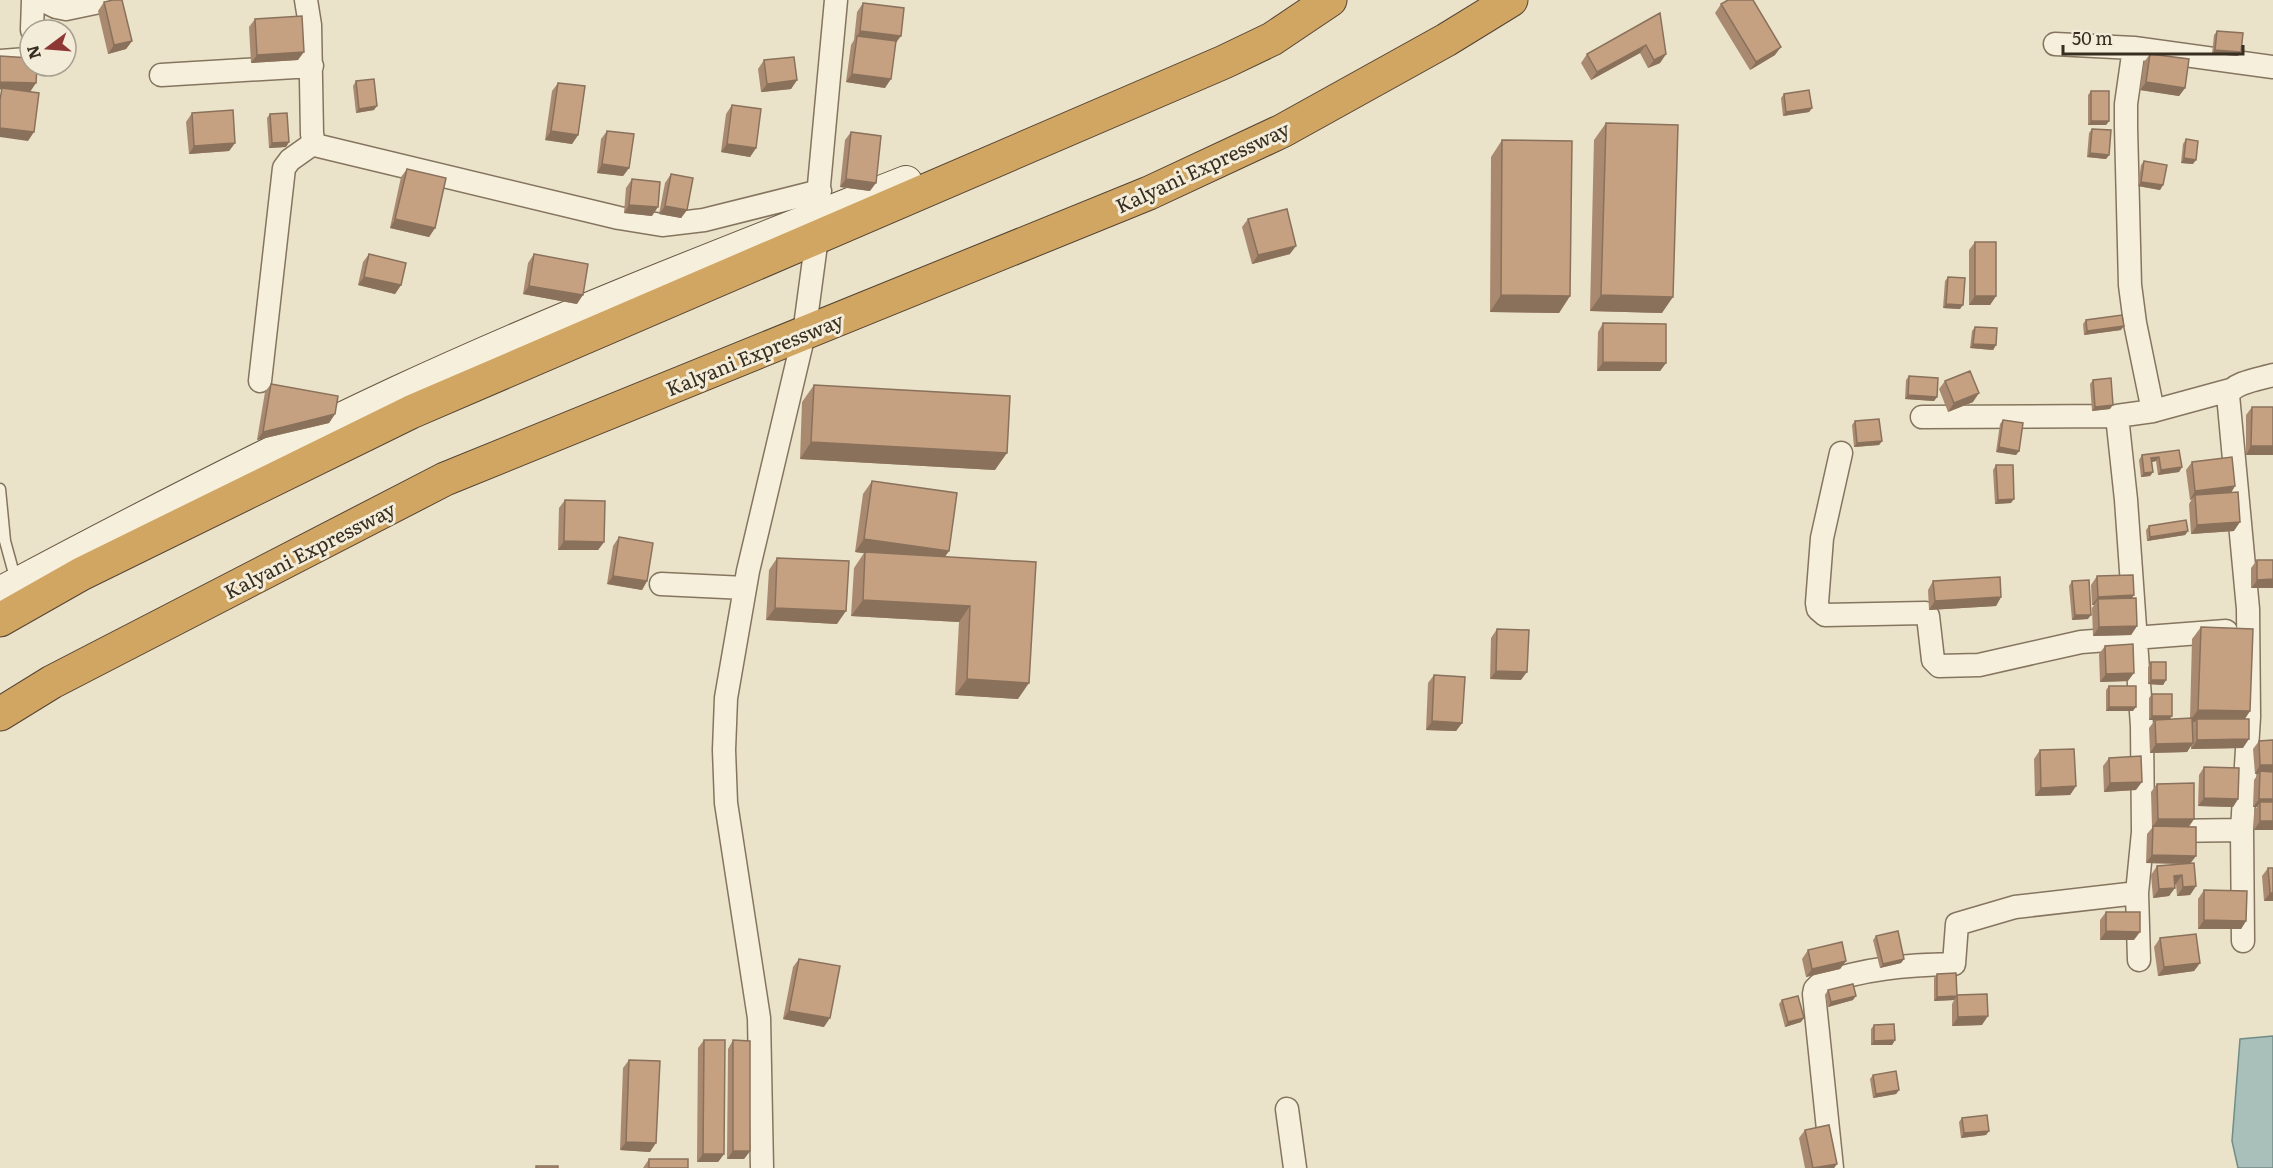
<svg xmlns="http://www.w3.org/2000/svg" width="2273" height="1168" font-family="Literata,serif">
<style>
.water{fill:#a9bfb9;stroke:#708d87;stroke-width:1.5}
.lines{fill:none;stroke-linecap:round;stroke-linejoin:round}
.lane-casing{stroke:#85755f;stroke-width:13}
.street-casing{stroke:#85755f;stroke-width:25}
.secondary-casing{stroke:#675642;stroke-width:34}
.highway-casing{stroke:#534333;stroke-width:35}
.lane{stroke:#f6efdb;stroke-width:10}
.street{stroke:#f6efdb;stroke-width:22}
.secondary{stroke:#f6efdb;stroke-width:32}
.highway{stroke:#d1a562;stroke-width:33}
.wall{fill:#a98a70}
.shaded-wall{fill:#8a715b}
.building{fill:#c5a182;stroke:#8a715b;stroke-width:1.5}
.labels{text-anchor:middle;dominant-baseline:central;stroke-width:6;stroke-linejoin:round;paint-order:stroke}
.street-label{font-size:20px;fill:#372d21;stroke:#f3ecd8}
</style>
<rect width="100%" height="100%" fill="#eae2c9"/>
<path class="water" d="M2273,1036V1168H2238L2232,1141L2240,1039Z"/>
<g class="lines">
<g class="lane-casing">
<path id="lane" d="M0,489L5,541L16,581"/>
</g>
<g class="street-casing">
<path id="street" d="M42,0L56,7L66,9L109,0
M306,0L310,25L312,134L314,143L319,146L619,218L662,225L704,220L820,191
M32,30L33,0
M2055,44L2134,48L2273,67
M2134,48L2126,104V127L2130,285L2135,323L2153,411
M0,61L27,59L30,57
M161,75L312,66
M260,381L284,168L290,160L314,143
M2117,416L2126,500L2142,726L2143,832L2137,893L2139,960
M1922,417L2117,416L2153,411L2230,390
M1841,453L1822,538L1817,603L1818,609L1825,615L1925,613L1928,616L1933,660L1939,666L1979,665L2081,642L2226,631
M661,584L745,588
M2166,831L2242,830
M2243,941L2242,830L2249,717L2248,609L2228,395C2234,382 2260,379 2273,375
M1287,1109L1295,1168
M762,1168L759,1018L726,803L724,750L726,698L748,571L804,334L817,237L816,218L836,0
M1832,1168L1814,994L1815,989L1819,985C1862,968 1908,965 1954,964L1957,924L2015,907L2137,893"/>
</g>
<g class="secondary-casing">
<path id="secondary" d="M0,593C131,523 263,455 398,392C564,315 736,249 906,182"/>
</g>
<g class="highway-casing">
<path id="highway" d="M0,620L81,574L411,412L1224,62L1272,39L1330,0
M0,714L52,682L445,479L1149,193L1282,131L1446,40L1511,0"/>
</g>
<use href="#lane" class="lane"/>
<use href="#street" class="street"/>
<use href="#secondary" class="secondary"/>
<use href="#highway" class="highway"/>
</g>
<path class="wall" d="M104,2L132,41L126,49L108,54L98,11Z
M863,3L896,43L885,88L846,82L851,45L854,40L857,12Z
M1721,4L1775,55L1750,70L1715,13Z
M1660,13L1666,54L1660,63L1648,68L1640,53L1591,80L1581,63L1587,54Z
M255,19L298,60L251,63L249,27Z
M2217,31L2241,52L2238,56L2212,54L2214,35Z
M2150,54L2185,88L2179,96L2140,90L2144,62Z
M764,60L797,80L791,89L761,92L758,69Z
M356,81L374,110L356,113L353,86Z
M558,83L578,135L572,144L545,140L552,91Z
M2091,91L2109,121L2106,125H2088V95Z
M1784,94L1812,108L1809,112L1783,116L1781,98Z
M732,105L756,148L750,157L721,152L726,114Z
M192,113L235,143L229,151L189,154L186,122Z
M270,114L289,142L286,147L269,148L267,118Z
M1606,123L1662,313L1590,311L1594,140Z
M2092,129L2109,155L2106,159L2087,157L2089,133Z
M607,131L629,168L623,176L597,173L601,139Z
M851,132L870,191L840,187L845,140Z
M2186,139L2193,164L2181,163L2183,144Z
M1502,140L1570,296L1559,313L1490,312L1491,157Z
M2144,161L2163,185L2160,190L2138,186L2141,165Z
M407,169L435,228L429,237L390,228L401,177Z
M671,174L687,210L681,218L659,214L665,183Z
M632,179L652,216L624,213L626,188Z
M1248,219L1290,254L1252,264L1242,227Z
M1975,242L1996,296L1990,305H1969V250Z
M369,254L401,285L395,294L358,285L363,262Z
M534,254L577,304L523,294L528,263Z
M1948,277L1960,309L1943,308L1945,281Z
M2086,320L2121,330L2084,335L2083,324Z
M1603,323L1666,363L1660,371H1597L1598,332Z
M1975,327L1996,345L1993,350L1970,348L1972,331Z
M1909,376L1937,397L1934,401L1905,399L1906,380Z
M2093,380L2110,409L2092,411L2090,384Z
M1945,381L1973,402L1948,412L1939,389Z
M271,384L335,414L329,423L257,440L265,392Z
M814,385L995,470L800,459L802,402Z
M2252,407H2273V455H2246V415Z
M2003,420L2019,451L2016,455L1996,452L2000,424Z
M1855,421L1882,441L1879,445L1854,447L1852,425Z
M2179,450L2182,467L2179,472L2158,475L2156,461L2152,462L2153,472L2150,476L2141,477L2139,460L2142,455Z
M2192,462L2235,486L2231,493L2234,531L2191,534L2189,504L2192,499L2190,500L2186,470Z
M1996,465L2011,503L1995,504L1993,470Z
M872,481L949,551L945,556L1018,699L955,695L959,622L851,616L854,568L864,553L855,552L863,494Z
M565,500L604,542L598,550H558L559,508Z
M2149,526L2188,531L2185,535L2147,541L2146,530Z
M619,537L647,581L642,590L607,584L613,546Z
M777,558L837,624L766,620L769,570Z
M2257,560H2273L2251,588V568Z
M2097,576L2132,598L2137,626L2131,635L2093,636L2092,608L2094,605H2092L2091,585Z
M1933,581L2001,597L1996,606L1929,610L1928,590Z
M2072,581L2088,619L2072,620L2069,586Z
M2201,627L2250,711L2245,719L2243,748L2191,749V745L2187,752L2150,753L2149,728L2155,720H2149V698L2152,694L2170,719H2190L2192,639Z
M1497,629L1521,680L1490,679L1491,638Z
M2105,646L2128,681L2100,682L2099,654Z
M2151,662L2166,680L2163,685L2148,684V667Z
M1434,675L1462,723L1456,731L1426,730L1428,683Z
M2109,686L2133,711H2106V690Z
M2273,740V830H2254V811L2257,807H2253L2254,780L2258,774H2255L2253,749L2259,741Z
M2040,750L2076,786L2070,795L2035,796L2034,759Z
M2109,758L2136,790L2104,792L2103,766Z
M2204,767L2238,799L2233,807L2198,806L2199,775Z
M2157,784L2194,819L2189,827L2190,864L2196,886L2190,895L2177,896L2176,884L2169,896L2153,898L2151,875L2157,866L2183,864L2146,863L2147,834L2152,828L2151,792Z
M2268,868L2273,901H2264L2262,876Z
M2204,890L2246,921L2241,929H2198V899Z
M2106,912L2134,940H2100V920Z
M1876,936L1904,959L1901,963L1880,968L1873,940Z
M2160,938L2200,963L2194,971L2158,976L2154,947Z
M1808,950L1846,961L1840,969L1806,977L1802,959Z
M799,959L824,1027L783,1019L793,967Z
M1937,974L1957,995L1982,1025L1952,1026V1004L1954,1000L1934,1001V978Z
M1828,990L1853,1000L1828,1007L1825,995Z
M1782,1000L1801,1022L1785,1027L1779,1004Z
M1874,1025L1895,1040L1892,1045H1871V1029Z
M704,1040L724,1154L718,1162H697L698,1048Z
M733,1040L750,1151L744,1159H727L728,1049Z
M629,1060L650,1152L620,1150L623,1068Z
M1873,1075L1899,1090L1896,1094L1873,1098L1870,1079Z
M1962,1118L1989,1131L1986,1135L1961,1138L1959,1122Z
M1805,1130L1837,1164L1834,1168H1805L1799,1138Z
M649,1159L688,1168H643Z"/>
<path class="shaded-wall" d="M860,31L901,36L895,44L857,37Z
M132,41L126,49L108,54L114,45Z
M1646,45L1640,53L1591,80L1597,72Z
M1781,47L1775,55L1750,70L1756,62Z
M2215,50L2241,52L2238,56L2212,54Z
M304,52L298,60L251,63L257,55Z
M1666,54L1660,63L1648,68L1654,60Z
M852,74L891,79L885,88L846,82Z
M797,80L791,89L761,92L767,84Z
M0,82L36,83L30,92L2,88L0,90Z
M2146,82L2185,88L2179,96L2140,90Z
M377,106L374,110L356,113L359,109Z
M1812,108L1809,112L1783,116L1786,112Z
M2091,121H2109L2106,125H2088Z
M0,128L34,132L28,141L0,137Z
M551,131L578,135L572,144L545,140Z
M289,142L286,147L269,148L272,143Z
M235,143L229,151L189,154L194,146Z
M727,144L756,148L750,157L721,152Z
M2090,153L2109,155L2106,159L2087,157Z
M2184,158L2196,160L2193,164L2181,163Z
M602,164L629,168L623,176L597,173Z
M846,179L876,183L870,191L840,187Z
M2141,182L2163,185L2160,190L2138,186Z
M629,205L658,207L652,216L624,213Z
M665,206L687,210L681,218L659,214Z
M395,219L435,228L429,237L390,228Z
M1296,246L1290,254L1252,264L1258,255Z
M364,277L401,285L395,294L358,285Z
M529,286L583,295L577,304L523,294Z
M1501,295L1570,296L1559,313L1490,312Z
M1601,295L1673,297L1662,313L1590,311Z
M1975,296H1996L1990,305H1969Z
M1946,304L1963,305L1960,309L1943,308Z
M2124,326L2121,330L2084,335L2087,331Z
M1973,344L1996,345L1993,350L1970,348Z
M1603,362L1666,363L1660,371H1597Z
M1979,393L1973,402L1948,412L1954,403Z
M1908,395L1937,397L1934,401L1905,399Z
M2113,405L2110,409L2092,411L2095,407Z
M335,414L329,423L257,440L263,432Z
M1882,441L1879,445L1854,447L1857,443Z
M811,442L1007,453L995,470L800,459Z
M2251,446H2273V455H2246Z
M1999,447L2019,451L2016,455L1996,452Z
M2159,457L2156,461L2148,463L2151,458Z
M2182,467L2179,472L2158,475L2161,470Z
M2153,472L2150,476L2141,477L2144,473Z
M2235,486L2230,494L2195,495L2192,499L2190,500L2195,491Z
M2014,499L2011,503L1995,504L1998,500Z
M2240,522L2234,531L2191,534L2197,525Z
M2188,531L2185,535L2147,541L2150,537Z
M864,539L949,551L940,564L855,552Z
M564,541L604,542L598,550H558Z
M613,576L647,581L642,590L607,584Z
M2273,579V588H2251L2257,580Z
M2134,595L2128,604L2098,599L2094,605H2092L2098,597Z
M2001,597L1996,606L1929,610L1935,601Z
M863,600L970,606L959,622L851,616Z
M775,608L846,611L837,624L766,620Z
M2075,615H2091L2088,619L2072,620Z
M2137,626L2131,635L2093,636L2099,627Z
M1496,671L1527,672L1521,680L1490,679Z
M2134,673L2128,681L2100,682L2106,674Z
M967,679L1029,683L1018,699L955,695Z
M2151,680H2166L2163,685L2148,684Z
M2109,707H2136L2133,711H2106Z
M2198,710L2250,711L2241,724L2197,719L2195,722H2189Z
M2152,716H2172L2169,720H2149Z
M1432,721L1462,723L1456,731L1426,730Z
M2249,739L2243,748L2191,749L2197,740Z
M2193,743L2187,752L2150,753L2156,744Z
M2260,765H2273V773L2260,771L2258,774H2255Z
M2142,782L2136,790L2104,792L2110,783Z
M2076,786L2070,795L2035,796L2041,788Z
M2204,798L2238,799L2233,807L2198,806Z
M2259,799H2273V808L2260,802L2257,807H2253Z
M2158,819H2194L2188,827L2153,826L2152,828Z
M2260,821H2273V830H2254Z
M2152,855L2196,856L2190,864L2146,863Z
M2182,875L2176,884H2168L2174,876Z
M2196,886L2190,895L2177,896L2183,887Z
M2175,888L2169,896L2153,898L2159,889Z
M2270,893H2273V901H2264Z
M2204,920L2246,921L2241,929H2198Z
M2106,931L2140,932L2134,940H2100Z
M1904,959L1901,963L1880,968L1883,964Z
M1846,961L1840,969L1806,977L1812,969Z
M2200,963L2194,971L2158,976L2164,967Z
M1856,996L1853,1000L1828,1007L1831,1002Z
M1957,996L1954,1000L1934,1001L1937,997Z
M789,1011L830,1018L824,1027L783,1019Z
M1988,1016L1982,1025L1952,1026L1958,1017Z
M1804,1018L1801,1022L1785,1027L1788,1022Z
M1895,1040L1892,1045H1871L1874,1041Z
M1899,1090L1896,1094L1873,1098L1876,1094Z
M1989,1131L1986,1135L1961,1138L1964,1133Z
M626,1142L656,1143L650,1152L620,1150Z
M733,1151H750L744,1159H727Z
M703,1154H724L718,1162H697Z
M1837,1164L1834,1168H1815Z"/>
<path class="building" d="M113,0H122L132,41L114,45L104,2Z
M1728,0H1753L1781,47L1756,62L1721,4Z
M863,3L904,8L901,36L860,31Z
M1660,13L1666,54L1654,60L1646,45L1597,72L1587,54Z
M302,16L304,52L257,55L255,19Z
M2217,31L2243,33L2241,52L2215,50Z
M857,36L896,41L891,79L852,74Z
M2150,54L2189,59L2185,88L2146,82Z
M0,56L30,58V66H37L36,83L0,82Z
M794,57L797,80L767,84L764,60Z
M374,79L377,106L359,109L356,81Z
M558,83L585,86L578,135L551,131Z
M2,88L39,93L34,132L0,128V100Z
M1809,90L1812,108L1786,112L1784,94Z
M2091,91H2109V121H2091Z
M732,105L761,109L756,148L727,144Z
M233,110L235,143L194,146L192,113Z
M287,113L289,142L272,143L270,114Z
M1606,123L1678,125L1673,297L1601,295Z
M2092,129L2111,130L2109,155L2090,153Z
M607,131L634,134L629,168L602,164Z
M851,132L881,136L876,183L846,179Z
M2186,139L2198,141L2196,160L2184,158Z
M1502,140L1572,141L1570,296L1501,295Z
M2144,161L2167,165L2163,185L2141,182Z
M407,169L446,178L435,228L395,219Z
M671,174L693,178L687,210L665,206Z
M632,179L660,182L658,207L629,205Z
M1287,209L1296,246L1258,255L1248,219Z
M1975,242H1996V296H1975Z
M369,254L406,263L401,285L364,277Z
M534,254L588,264L583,295L529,286Z
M1948,277L1965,278L1963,305L1946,304Z
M2122,315L2124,326L2087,331L2086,320Z
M1603,323L1666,324V363L1603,362Z
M1975,327L1997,328L1996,345L1973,344Z
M1970,371L1979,393L1954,403L1945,381Z
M1909,376L1938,378L1937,397L1908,395Z
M2111,378L2113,405L2095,407L2093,380Z
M271,384L338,396L335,414L263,432Z
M814,385L1010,396L1007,453L811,442Z
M2252,407H2273V446H2251Z
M1879,419L1882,441L1857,443L1855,421Z
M2003,420L2023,423L2019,451L1999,447Z
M2179,450L2182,467L2161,470L2159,457L2151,458L2153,472L2144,473L2142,455Z
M2232,457L2235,486L2195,491L2192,462Z
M1996,465H2013L2014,499L1998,500Z
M872,481L957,493L949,551L864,539Z
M2238,492L2240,522L2197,525L2195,495Z
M565,500L605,501L604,542L564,541Z
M2186,520L2188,531L2150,537L2149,526Z
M619,537L653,543L647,581L613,576Z
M865,552L1036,562L1029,683L967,679L970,606L863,600Z
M777,558L849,561L846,611L775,608Z
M2257,560H2273V579L2257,580Z
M2133,575L2134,595L2098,597L2097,576Z
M2000,577L2001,597L1935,601L1933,581Z
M2089,580L2091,615H2075L2072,581Z
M2136,598L2137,626L2099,627L2098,599Z
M2201,627L2253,629L2250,711L2198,710Z
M1497,629L1529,630L1527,672L1496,671Z
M2133,644L2134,673L2106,674L2105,646Z
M2151,662H2166V680H2151Z
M1434,675L1465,677L1462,723L1432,721Z
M2109,686H2136V707H2109Z
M2152,694H2172V716H2152Z
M2192,718L2193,743L2156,744L2155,720Z
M2197,719H2249V739L2197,740Z
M2273,740V765H2260L2259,741Z
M2074,749L2076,786L2041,788L2040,750Z
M2141,756L2142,782L2110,783L2109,758Z
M2204,767L2239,768L2238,799L2204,798Z
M2260,771L2273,772V799H2259Z
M2194,783V819H2158L2157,784Z
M2260,802H2273V821H2260Z
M2153,826L2196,827V856L2152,855Z
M2194,863L2196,886L2183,887L2182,875L2174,876L2175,888L2159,889L2157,866Z
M2268,868H2273V893H2270Z
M2204,890L2247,891L2246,921L2204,920Z
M2106,912H2140V932L2106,931Z
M1898,931L1904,959L1883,964L1876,936Z
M2196,934L2200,963L2164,967L2160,938Z
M1842,942L1846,961L1812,969L1808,950Z
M799,959L840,966L830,1018L789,1011Z
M1956,973L1957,996L1937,997V974Z
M1853,984L1856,996L1831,1002L1828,990Z
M1987,994L1988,1016L1958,1017L1957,995Z
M1798,996L1804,1018L1788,1022L1782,1000Z
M1894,1024L1895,1040L1874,1041V1025Z
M704,1040H725L724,1154H703Z
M733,1040L750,1041V1151H733Z
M629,1060L660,1061L656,1143L626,1142Z
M1896,1071L1899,1090L1876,1094L1873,1075Z
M1987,1115L1989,1131L1964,1133L1962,1118Z
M1829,1125L1837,1164L1813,1168L1805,1130Z
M649,1159H688V1168H649Z
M536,1166H558V1168H536Z"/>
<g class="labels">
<g class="street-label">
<text transform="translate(1202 166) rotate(-25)">Kalyani Expressway</text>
<text transform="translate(754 353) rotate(-22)">Kalyani Expressway</text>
<text transform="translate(309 549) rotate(-27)">Kalyani Expressway</text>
</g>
</g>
<g transform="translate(48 48) rotate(254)"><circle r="28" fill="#f3ecd8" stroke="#a8a08f" stroke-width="1.5"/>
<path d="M0-4.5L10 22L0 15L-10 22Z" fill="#8e3835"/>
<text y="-9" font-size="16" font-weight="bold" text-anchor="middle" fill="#372d21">N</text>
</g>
<path d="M2063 45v9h180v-9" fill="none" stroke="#372d21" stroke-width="3"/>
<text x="2072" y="45" font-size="18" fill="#372d21" stroke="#f3ecd8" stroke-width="4.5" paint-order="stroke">50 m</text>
</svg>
